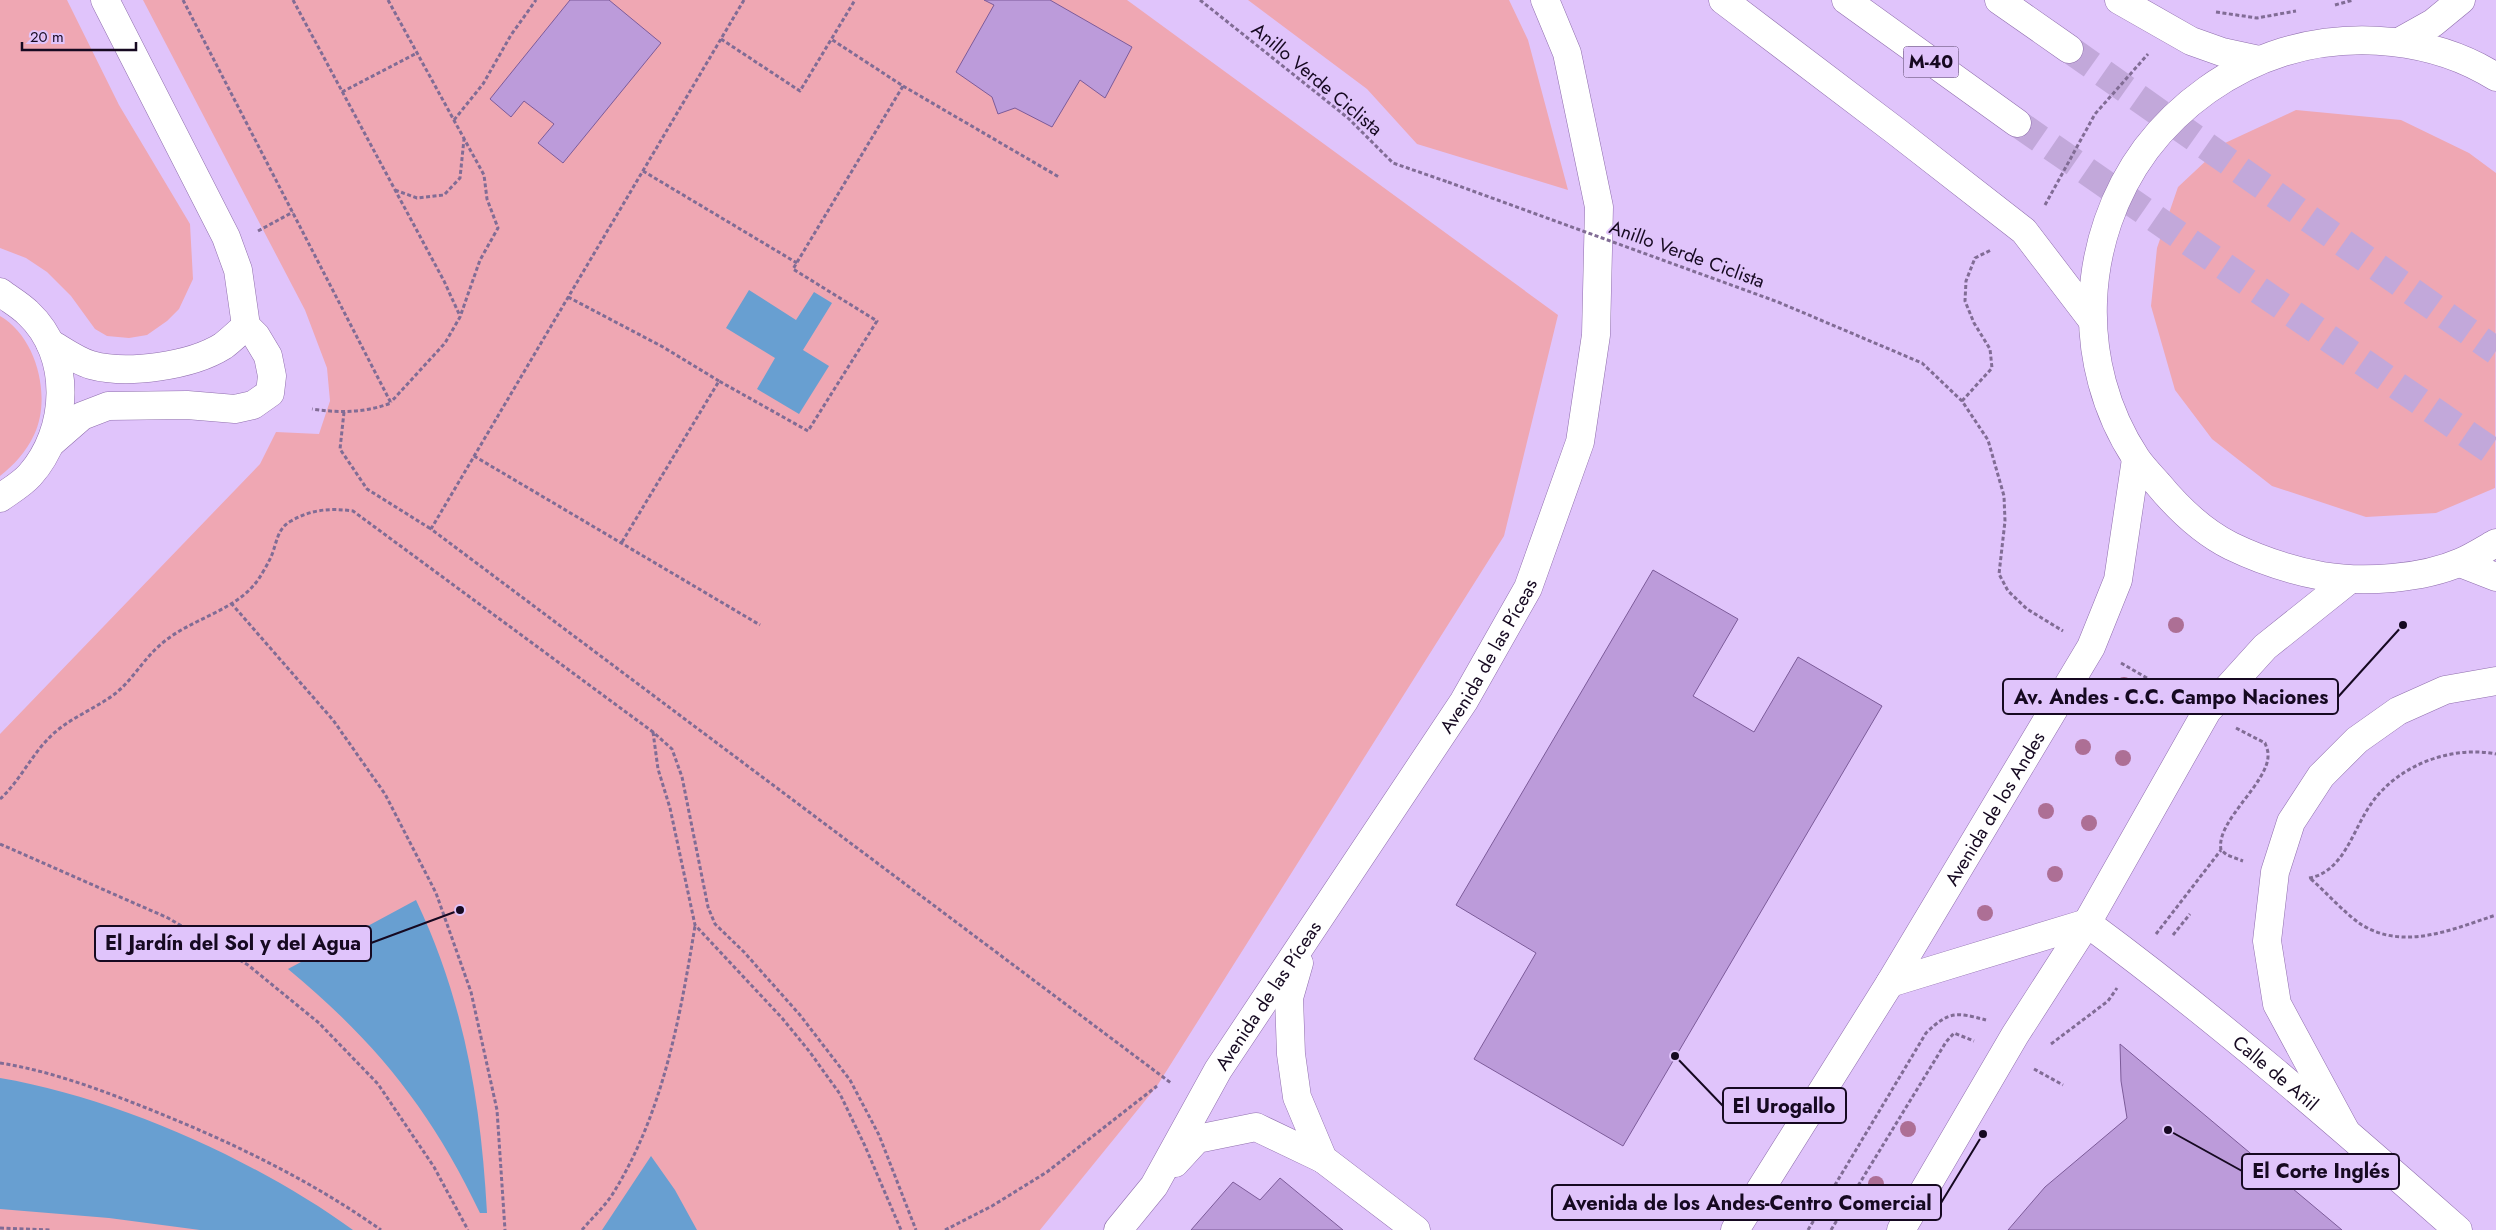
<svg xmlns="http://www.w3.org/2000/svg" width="2496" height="1230" font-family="Jost,sans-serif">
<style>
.green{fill:#efa7b3}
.water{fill:#689fd1}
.building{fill:#bc9bda;stroke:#7c5b99}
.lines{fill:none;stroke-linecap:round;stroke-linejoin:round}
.highway-tunnel{stroke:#c2a8da;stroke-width:28;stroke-dasharray:28 14;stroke-linecap:butt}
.minor-casing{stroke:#8f6ead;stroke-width:29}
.major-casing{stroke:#8f6ead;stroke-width:29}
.highway-casing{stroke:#8f6ead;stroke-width:29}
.path{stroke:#816c95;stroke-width:3;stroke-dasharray:4 2.5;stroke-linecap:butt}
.minor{stroke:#fff;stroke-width:28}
.major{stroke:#fff;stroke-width:28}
.highway{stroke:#fff;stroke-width:28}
.path-bridge{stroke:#816c95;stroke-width:3;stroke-dasharray:4 2.5;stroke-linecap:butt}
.tree{fill:#ad6f95}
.labels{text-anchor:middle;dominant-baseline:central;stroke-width:4;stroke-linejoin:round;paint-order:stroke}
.shield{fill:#e0c4fb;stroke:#534162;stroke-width:1}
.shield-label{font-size:18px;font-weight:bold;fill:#160921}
.street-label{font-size:19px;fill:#160921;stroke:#e0c4fb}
.leader{fill:none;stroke:#160921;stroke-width:2}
.callout-dot{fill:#160921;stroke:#e0c4fb;stroke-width:2}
.callout{fill:#e0c4fb;stroke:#160921;stroke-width:2}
.callout-label{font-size:20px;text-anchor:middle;font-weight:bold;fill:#160921}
</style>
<rect width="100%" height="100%" fill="#e0c4fb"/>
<path class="green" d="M0,0H67L119,105L190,224L193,279L179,309L167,321L147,335L129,338L107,336L95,329L71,296L47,272L26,258L0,248Z
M143,0H1127L1558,315L1504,536L1157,1086L1040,1230H0V734L260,464L276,432L319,434L330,401L327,368L305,310Z
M1248,0H1509L1528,40L1568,190L1417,144L1367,89Z
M2296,110L2401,120L2469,153L2496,173L2495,488L2436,513L2366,517L2272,486L2212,439L2175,390L2151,306L2157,248L2178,187L2225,143Z
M0,316C37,337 52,398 34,435C26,452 14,465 0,476Z"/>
<path class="water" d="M749,290L796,320L814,292L832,303L803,350L829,366L799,414L757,389L775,358L726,328Z
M416,900C464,1001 481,1102 487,1213H480C431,1110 375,1041 288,969Z
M0,1078C118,1098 256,1160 353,1230H200L109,1218L0,1209Z
M651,1156L675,1190L697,1230H602Z"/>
<path class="building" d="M570,0H609L661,43L563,163L538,143L554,124L524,101L511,117L490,99Z
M984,0H1050L1132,47L1105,98L1080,80L1052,127L1015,108L998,114L992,97L956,72L994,5Z
M1653,570L1738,619L1693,696L1754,732L1798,657L1882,706L1623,1146L1474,1059L1536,953L1456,905Z
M2120,1044L2342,1230H2008L2045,1187L2127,1118L2121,1081Z
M1280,1178L1343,1230H1191L1233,1182L1260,1200Z"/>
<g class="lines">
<path class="highway-tunnel" d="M2069,49L2496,351
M2017,123L2496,454"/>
<g class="minor-casing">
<g id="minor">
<path d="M2399,42L2433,23L2461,0"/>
<path d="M0,292C9,299 20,305 28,313C73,355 69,431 30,475C22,484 10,491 0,498"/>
<path d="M50,343C62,350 77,361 91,365C127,375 191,366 223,346C231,340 239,332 246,326"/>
<path d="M51,443L82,416L108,406L187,405L235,409L253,405L270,393L272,376L268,356L256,336L246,326L238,270L226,237L105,0"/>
<path id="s1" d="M2087,923C2217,1019 2338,1124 2458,1230"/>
<path d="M1299,963L1289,998L1291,1054L1297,1097L1323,1159L1416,1230"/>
<path d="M1175,1163L1197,1139L1256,1127L1323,1159"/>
<path id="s2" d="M1118,1230L1154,1186L1218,1070L1464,701L1528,588L1580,442L1596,335L1599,207L1567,53L1545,0"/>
</g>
</g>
<g class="major-casing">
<g id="major">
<path d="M2496,77C2434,38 2353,31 2283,52C2229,69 2180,104 2146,149C2080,238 2074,364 2136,458C2142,467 2150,475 2158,484C2177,507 2203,532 2231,546C2260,560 2290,570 2322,576C2364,583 2422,579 2461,562C2473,557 2485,549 2496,543"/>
<path d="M1890,983L2087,923"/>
<path id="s3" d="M1735,1230L1890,983L2091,647L2118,580L2136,459"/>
<path d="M1901,1230L2015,1035L2087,923L2207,711L2265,647L2349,580"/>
</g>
</g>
<g class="highway-casing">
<path id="highway" d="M1723,0L1897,132L2024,231L2092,320
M1846,0L2017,123
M1999,0L2069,49
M2119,0L2191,41L2222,52L2259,60
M2460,563L2496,577
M2345,1130L2277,1004L2267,941L2275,872L2291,822L2321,776L2357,740L2398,711L2445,690L2496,681"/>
</g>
<path class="path" d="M183,0L391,403C364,413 340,413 312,409
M293,0L444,281L460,316
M388,0L484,175L487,199L498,228L480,260L460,317L445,343L391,402
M744,0L431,529L1171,1083
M1200,0L1348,118L1393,163L1448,182
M2335,5L2353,0
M2216,12L2257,18L2296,11
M721,39L800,91L855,0
M903,86L1059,177
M342,92L417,53
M454,120L483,84L511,35L536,0
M643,171L797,263
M395,190L417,198L444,195L460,178L464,139
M2045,205L2095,114L2148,54
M258,231L293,212
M568,297L663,347L719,381
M1778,302L1922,363L1962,401L1988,440L2004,496L2005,521L1999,574L2008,591L2027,609L2063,631
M1962,401L1992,368L1990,349L1974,323L1965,301L1966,281L1975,258L1991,250
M344,412L340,449L367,489L431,529
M474,456L760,625
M622,542L719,381L808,431L877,321L793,269L903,86L831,39
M231,603L333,720L385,794L436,893L471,992L497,1110L505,1230
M2121,663L2178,696
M2236,728L2265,743C2266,746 2268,750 2268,754C2270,782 2215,821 2221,850L2227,855L2243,861
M653,732L658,769L670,808L695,925L782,1018L809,1051L840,1094L865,1146L901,1230
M0,799C18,783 30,758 47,740C66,719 94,710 116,693C133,679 143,660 159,646C187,620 230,613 254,585C260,578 266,567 270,559C277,545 276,529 291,521C312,509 330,508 353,511L653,732L672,749L682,777L708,907L715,924L744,952L800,1015L850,1080L879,1135L916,1230
M0,844L168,918L248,965L319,1023L378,1084L434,1167L468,1230
M2309,878C2344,872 2353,829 2371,804C2397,766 2450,745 2496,754
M2311,879C2327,893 2344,913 2362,925C2405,951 2453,929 2496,915
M2156,934L2221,850
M2173,935L2190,914
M2051,1044L2108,1001L2117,988
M0,1063C51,1071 101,1090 149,1109C231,1142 309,1179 381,1230
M2034,1069L2063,1085
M0,1228L50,1230
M582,1230C592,1218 604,1207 612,1195C663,1114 680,1018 695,926
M945,1230L992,1206L1047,1172L1157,1086
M1808,1230L1926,1033C1949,1011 1956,1012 1986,1020
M1831,1230L1946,1042L1954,1033L1974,1041"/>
<use href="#minor" class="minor"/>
<use href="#major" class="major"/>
<use href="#highway" class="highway"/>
<path class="path-bridge" d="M1448,182L1778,302"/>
</g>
<g class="tree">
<circle cx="2176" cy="625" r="8"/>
<circle cx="2124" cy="685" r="8"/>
<circle cx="2083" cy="747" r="8"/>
<circle cx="2123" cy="758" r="8"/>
<circle cx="2046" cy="811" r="8"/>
<circle cx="2089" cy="823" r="8"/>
<circle cx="2055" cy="874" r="8"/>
<circle cx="1985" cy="913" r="8"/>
<circle cx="1908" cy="1129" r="8"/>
<circle cx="1876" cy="1184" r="8"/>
</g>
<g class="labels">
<rect class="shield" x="1903.5" y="46.5" width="55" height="31" rx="4"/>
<g class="shield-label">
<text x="1931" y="62">M-40</text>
</g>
<g class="street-label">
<text transform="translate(1317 79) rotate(40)">Anillo Verde Ciclista</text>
<text transform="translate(1687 254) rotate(20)">Anillo Verde Ciclista</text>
<text stroke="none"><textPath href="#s2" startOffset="684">Avenida de las Píceas</textPath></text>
<text stroke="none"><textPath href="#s3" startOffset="495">Avenida de los Andes</textPath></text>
<text stroke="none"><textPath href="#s2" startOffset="279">Avenida de las Píceas</textPath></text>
<text stroke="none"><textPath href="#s1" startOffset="241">Calle de Añil</textPath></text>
</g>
</g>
<path class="leader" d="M2403 625L2338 697M460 910L371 943M1675 1056L1723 1106M2168 1130L2242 1171M1983 1134L1941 1203"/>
<g class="callout-dot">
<circle cx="2403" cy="625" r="5"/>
<circle cx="460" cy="910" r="5"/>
<circle cx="1675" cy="1056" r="5"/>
<circle cx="2168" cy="1130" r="5"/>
<circle cx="1983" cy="1134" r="5"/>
</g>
<g class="callout">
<rect x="2003" y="679" width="335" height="35" rx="5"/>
<rect x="95" y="926" width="276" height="35" rx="5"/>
<rect x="1723" y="1088" width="123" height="35" rx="5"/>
<rect x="2242" y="1154" width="157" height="35" rx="5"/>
<rect x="1552" y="1185" width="389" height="35" rx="5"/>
</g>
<g class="callout-label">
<text x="2171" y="704">Av. Andes - C.C. Campo Naciones</text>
<text x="233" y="950">El Jardín del Sol y del Agua</text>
<text x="1784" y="1113">El Urogallo</text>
<text x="2321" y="1178">El Corte Inglés</text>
<text x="1747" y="1210">Avenida de los Andes-Centro Comercial</text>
</g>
<path d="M22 42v8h114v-8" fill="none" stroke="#160921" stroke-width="2.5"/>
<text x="30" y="42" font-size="15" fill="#160921" stroke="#e0c4fb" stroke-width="4" paint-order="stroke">20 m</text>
</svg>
